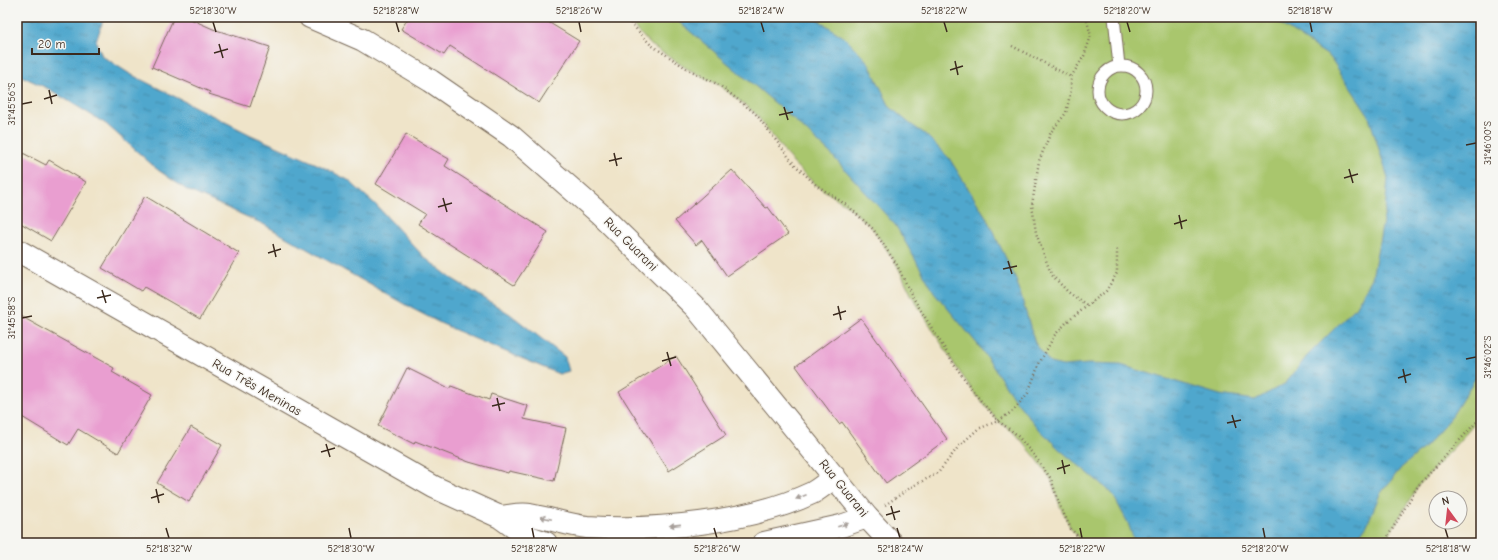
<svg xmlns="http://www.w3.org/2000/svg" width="1498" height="560" font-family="'Comic Neue',sans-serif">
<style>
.park{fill:#a9c66d;stroke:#727846}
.water{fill:url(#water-ripples);stroke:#466876}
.building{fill:#e99ed0}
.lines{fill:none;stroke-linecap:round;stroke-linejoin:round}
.lane-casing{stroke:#7a6b5a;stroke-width:13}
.street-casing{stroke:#7a6b5a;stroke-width:24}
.path{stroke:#7a6b5a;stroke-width:2.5;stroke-dasharray:1 3;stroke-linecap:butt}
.lane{stroke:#fff;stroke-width:11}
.street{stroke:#fff;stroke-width:22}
.oneway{fill:#a79f9a}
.ticks{fill:none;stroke:#3b2a1e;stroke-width:1.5}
.labels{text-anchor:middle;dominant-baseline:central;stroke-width:3;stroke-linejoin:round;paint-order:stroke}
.street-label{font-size:13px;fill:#3b2a1e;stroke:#f6f6f2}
.neatline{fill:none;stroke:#3b2a1e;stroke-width:1.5}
.ticks-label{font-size:10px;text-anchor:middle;fill:#3b2a1e}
</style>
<defs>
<pattern id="water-ripples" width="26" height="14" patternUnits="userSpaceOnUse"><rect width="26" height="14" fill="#50a7cd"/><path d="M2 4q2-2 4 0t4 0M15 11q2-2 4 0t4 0" fill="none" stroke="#4488a6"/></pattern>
</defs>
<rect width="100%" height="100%" fill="#f6f6f2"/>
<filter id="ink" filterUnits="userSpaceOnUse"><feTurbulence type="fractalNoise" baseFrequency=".025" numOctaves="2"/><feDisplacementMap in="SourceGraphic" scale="8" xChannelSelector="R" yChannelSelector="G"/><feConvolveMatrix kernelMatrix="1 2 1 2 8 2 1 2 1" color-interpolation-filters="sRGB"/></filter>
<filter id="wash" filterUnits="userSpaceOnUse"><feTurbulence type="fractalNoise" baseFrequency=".012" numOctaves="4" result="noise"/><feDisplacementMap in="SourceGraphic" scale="16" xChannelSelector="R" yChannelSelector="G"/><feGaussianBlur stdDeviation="0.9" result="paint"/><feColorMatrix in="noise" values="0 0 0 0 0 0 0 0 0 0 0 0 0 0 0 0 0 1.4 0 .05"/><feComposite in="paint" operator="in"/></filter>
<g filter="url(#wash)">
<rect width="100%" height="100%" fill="#efe4c9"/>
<path class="park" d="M625,17H1481V417L1418,486L1384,543H1084L1071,529L1060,506L1051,479L1037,459L1016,434L998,421L976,395L956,367L912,296L897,265L873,229L848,206L816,185L794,164L755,113L719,85L686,68L651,45Z"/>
<path class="water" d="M17,17H104L96,42L102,56L130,74L251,135L319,165L348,180L376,205L424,257L451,278L510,314L565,357L569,371L559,374L473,338L440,323L411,308L263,224L187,190L158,170L106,124L49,89L17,74Z
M673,17H814L845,38L868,62L890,107L909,123L925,134L949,158L986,217L1016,279L1035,343L1050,363L1063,366L1088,364L1121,365L1220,395L1255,400L1286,383L1307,356L1355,308L1372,278L1385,211L1388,178L1368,114L1330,57L1270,17H1481V369L1450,419L1426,446L1401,468L1380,494L1367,525L1354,543H1135L1128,523L1112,493L1059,449L1036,426L1016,401L979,346L934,292L896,226L829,152L781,108Z"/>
<g id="blocks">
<path class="building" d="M174,17H186L213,29L270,47L250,107L209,94L210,92L152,67Z
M409,17H540L579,41L539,103L450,46L444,55L401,29Z
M406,134L449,159L445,166L548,232L514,285L418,224L425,214L376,184Z
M17,150L46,165L49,160L86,182L51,241L17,221Z
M732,170L766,208L768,207L788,234L727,276L702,240L696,245L675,221Z
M145,196L239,253L200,319L144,287L141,291L102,268Z
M17,314L114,368L112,372L152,395L118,453L78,429L68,445L17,414Z
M861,318L947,439L886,483L842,422L839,424L796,366Z
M676,356L726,435L669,471L619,392Z
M407,368L449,389L451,386L489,400L491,394L528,406L524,419L566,428L554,481L509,471L508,473L469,462L415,441L414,444L378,426Z
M191,427L222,445L189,502L157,483Z"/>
</g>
</g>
<g filter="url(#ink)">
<use href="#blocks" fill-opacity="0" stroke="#7a6b5a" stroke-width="1"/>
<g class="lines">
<g class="lane-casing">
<path id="lane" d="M1114,17L1119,66
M1098 90a24 24 0 1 1 48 0a24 24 0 1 1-48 0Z"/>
</g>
<g class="street-casing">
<path id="street" d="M310,17L363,40L431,81L511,136L599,213L696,308L867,517L891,543
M17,250L434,487L500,517L526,536L546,543
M500,517C510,516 521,513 530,515C549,518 568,525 587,527C654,532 751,522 812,493C820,489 827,482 835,477
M764,543L841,526L867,517"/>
</g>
<path class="path" d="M625,17L651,45L686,68L719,85L755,113L794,164L816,185L848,206L873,229L897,265L912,296L956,367L976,395L998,421L1016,434L1037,459L1051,479L1060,506L1071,529L1084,543
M1086,17L1091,36L1084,56L1071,77V90L1066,113L1051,132L1039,161L1032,205L1036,233L1051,274L1068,292L1088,306
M1012,46L1071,77
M885,505L913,486L938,473L959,446L978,429L998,421L1013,411L1028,393L1039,364L1054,336L1067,322L1106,291L1117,273V249
M1384,543L1418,486L1481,417"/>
<use href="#lane" class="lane"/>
<use href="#street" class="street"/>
</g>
<defs><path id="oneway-solid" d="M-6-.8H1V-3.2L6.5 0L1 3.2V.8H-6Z"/></defs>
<g class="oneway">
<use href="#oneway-solid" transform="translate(801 497) rotate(158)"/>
<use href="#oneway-solid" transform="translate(546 518) rotate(-168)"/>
<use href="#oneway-solid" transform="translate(675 525) rotate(174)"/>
<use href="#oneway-solid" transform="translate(843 525) rotate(-17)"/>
</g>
</g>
<path class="ticks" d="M213,22L216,32M396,22L399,32M579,22L581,32M761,22L764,32M944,22L947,32M1127,22L1130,32M1310,22L1312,32M219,44L223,58M214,53L228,49M955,61L958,75M950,70L963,66M49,90L52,104M44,99L57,95M22,104L32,102M784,107L788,120M779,115L793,112M1466,145L1476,143M614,153L617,166M609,161L622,158M1349,169L1353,183M1344,178L1358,174M443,198L447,212M438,207L452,203M1179,215L1182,229M1174,224L1187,220M273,244L276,257M268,253L281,249M1008,261L1012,274M1003,269L1017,266M102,290L106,303M97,298L111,295M838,306L841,320M833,315L846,311M22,318L32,316M667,352L671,366M1466,359L1476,357M662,361L676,357M1403,369L1406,383M1398,378L1411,374M497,398L500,411M492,406L505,403M1232,415L1236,428M1227,423L1241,420M326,444L330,457M321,452L335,448M1062,460L1065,474M1057,469L1070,465M156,489L159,503M151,498L164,494M891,506L895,520M886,515L900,511M166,528L169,538M349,528L351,538M532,528L534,538M714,528L717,538M897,528L900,538M1080,528L1082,538M1263,528L1265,538M1445,528L1448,538"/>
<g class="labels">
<g class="street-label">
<text transform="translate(631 244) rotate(45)">Rua Guarani</text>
<text transform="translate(257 387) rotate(30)">Rua Trẽs Meninas</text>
<text transform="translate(844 488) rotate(51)">Rua Guarani</text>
</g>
</g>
<rect width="1498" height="560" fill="none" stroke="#f6f6f2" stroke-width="44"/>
<g transform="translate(1448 510) rotate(345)"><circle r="19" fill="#f6f6f2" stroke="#aba49d"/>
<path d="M0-3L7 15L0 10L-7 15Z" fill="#d1495b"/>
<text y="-6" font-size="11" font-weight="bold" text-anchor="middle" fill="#3b2a1e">N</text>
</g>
<path d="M32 48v6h67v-6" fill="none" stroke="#3b2a1e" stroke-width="2"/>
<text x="38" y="48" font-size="12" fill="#3b2a1e" stroke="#f6f6f2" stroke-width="3" paint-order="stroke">20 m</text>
<rect x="22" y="22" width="1454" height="516" class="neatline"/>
<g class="ticks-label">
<text x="213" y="14">52°18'30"W</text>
<text x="396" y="14">52°18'28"W</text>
<text x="579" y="14">52°18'26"W</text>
<text x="761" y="14">52°18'24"W</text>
<text x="944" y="14">52°18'22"W</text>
<text x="1127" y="14">52°18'20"W</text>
<text x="1310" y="14">52°18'18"W</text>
<text transform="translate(11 104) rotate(-90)" y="4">31°45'56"S</text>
<text transform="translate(1487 143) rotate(-90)" y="4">31°46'00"S</text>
<text transform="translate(11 318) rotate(-90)" y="4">31°45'58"S</text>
<text transform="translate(1487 357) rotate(-90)" y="4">31°46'02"S</text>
<text x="169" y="552">52°18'32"W</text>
<text x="351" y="552">52°18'30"W</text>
<text x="534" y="552">52°18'28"W</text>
<text x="717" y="552">52°18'26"W</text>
<text x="900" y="552">52°18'24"W</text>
<text x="1082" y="552">52°18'22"W</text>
<text x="1265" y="552">52°18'20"W</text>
<text x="1448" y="552">52°18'18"W</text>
</g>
</svg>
